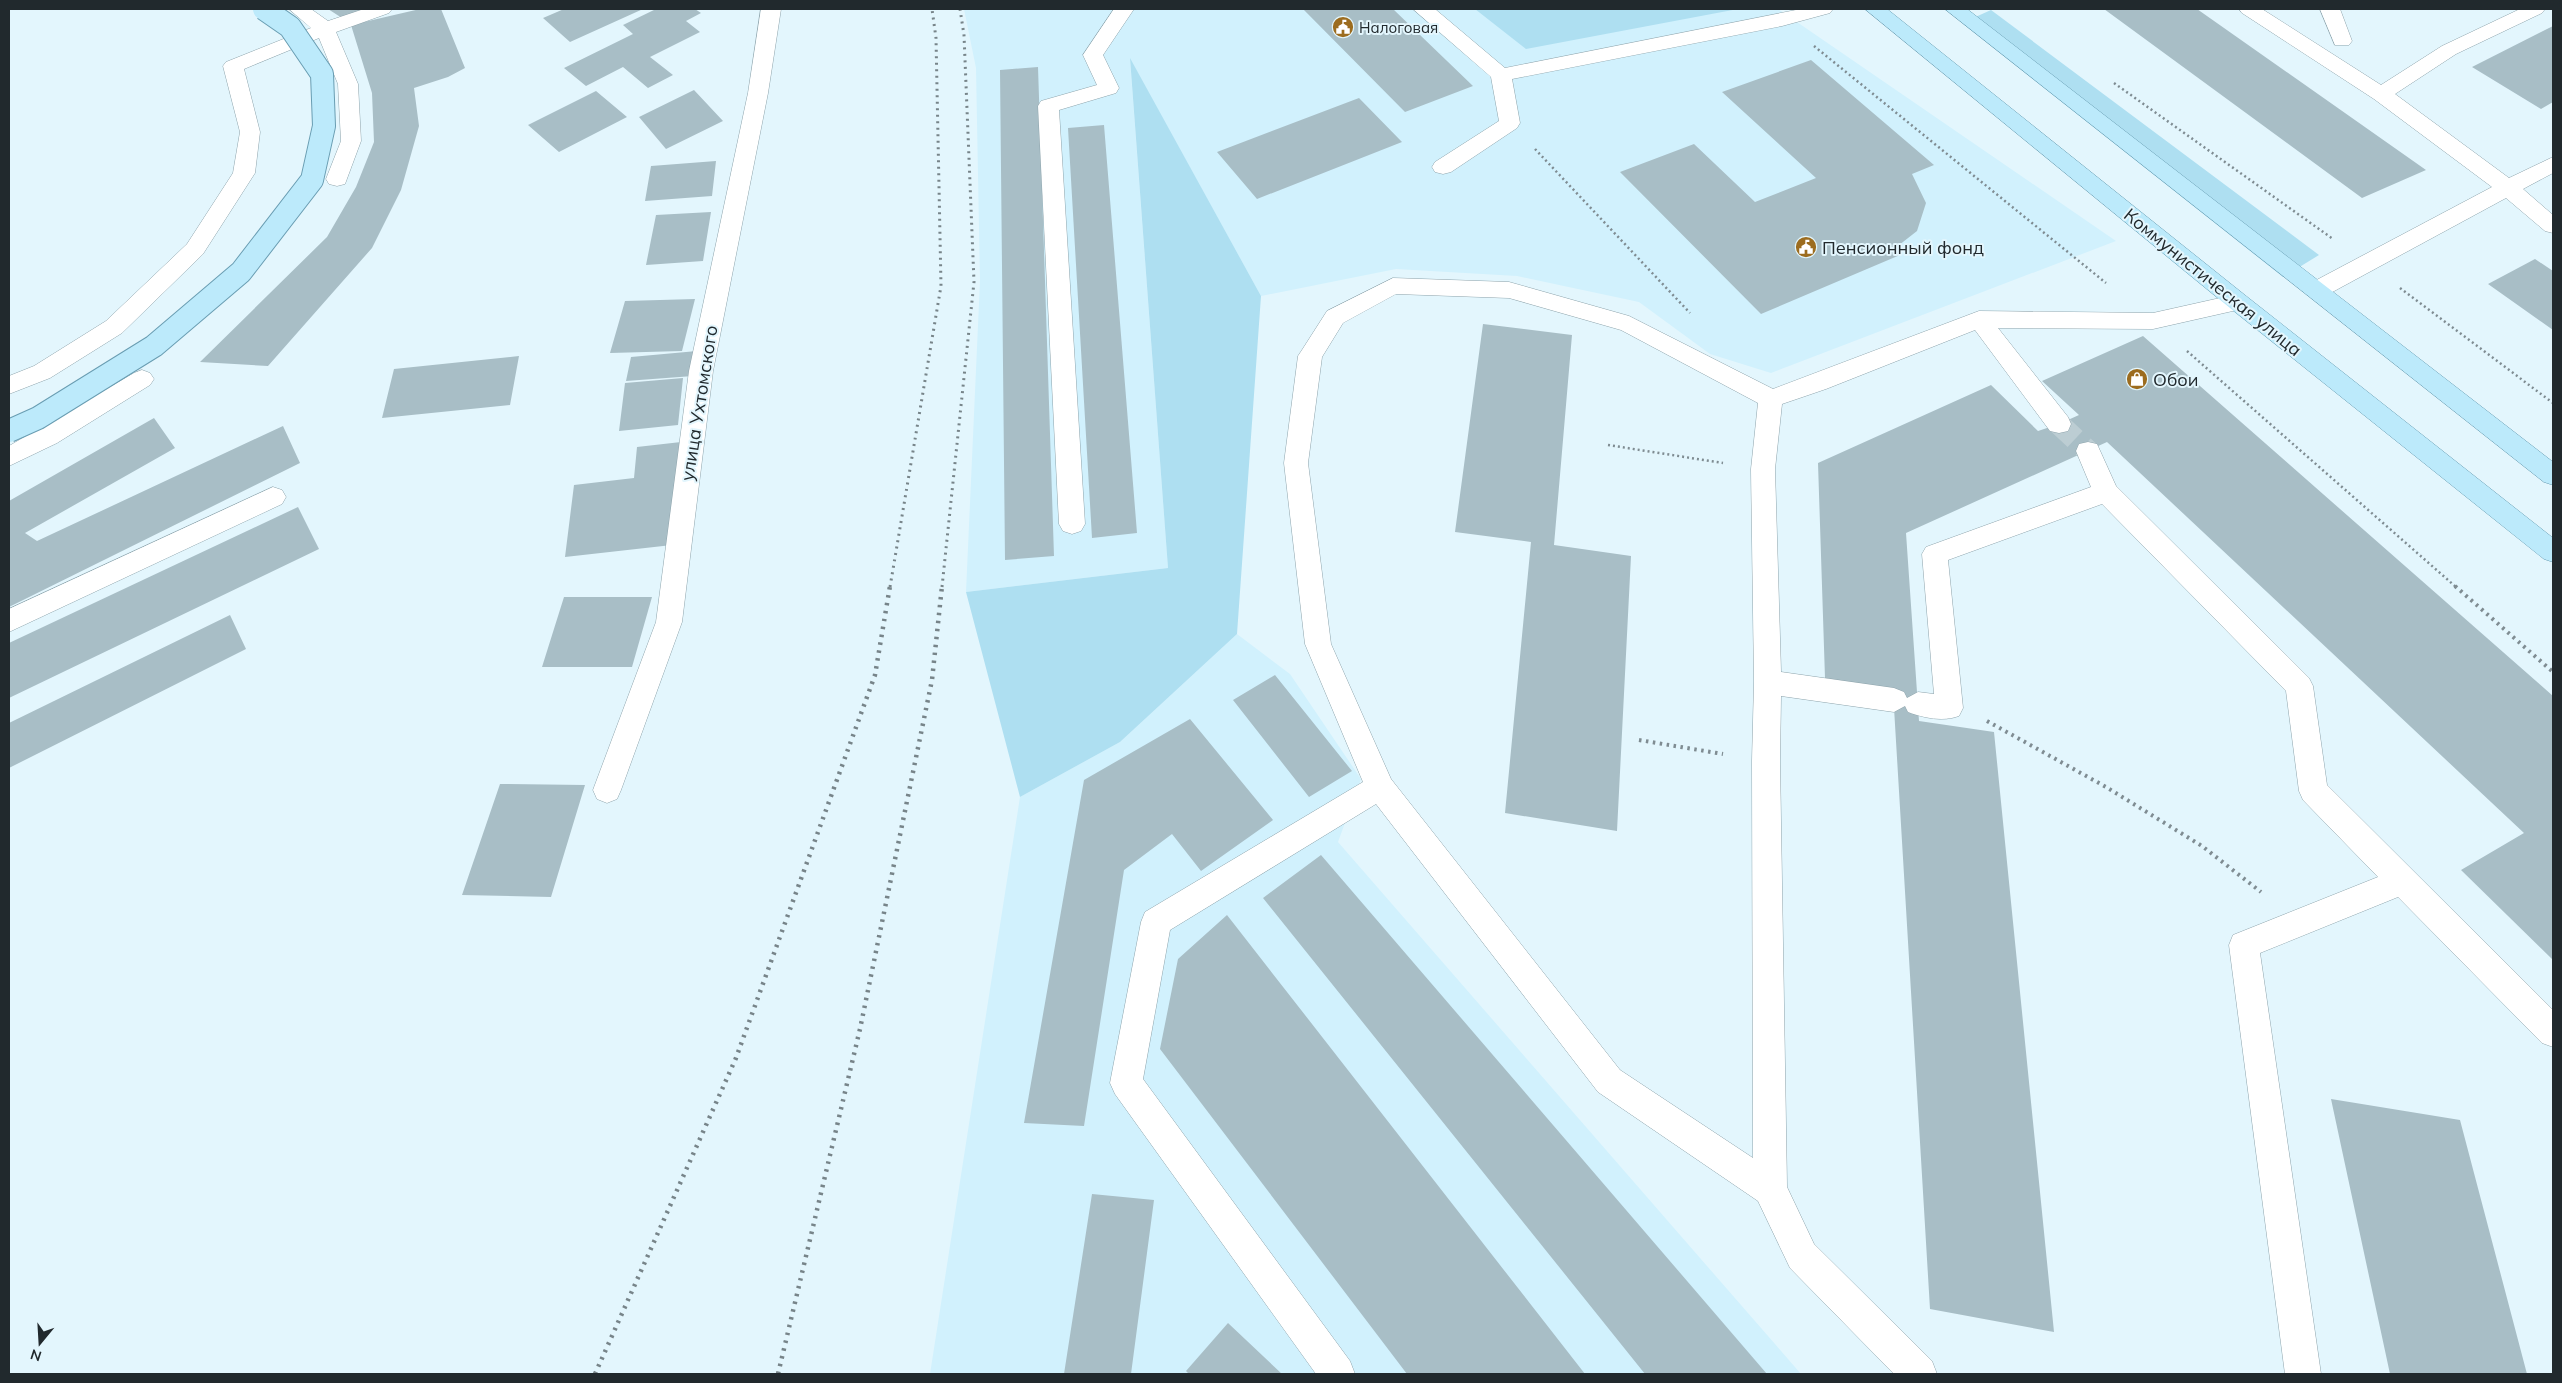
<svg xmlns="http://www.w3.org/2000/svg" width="2562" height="1383" font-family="Mulish,sans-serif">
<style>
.built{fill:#d1f1fd}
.green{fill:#aedff1}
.building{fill:#a8bec6}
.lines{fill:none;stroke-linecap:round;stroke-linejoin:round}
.minor-tunnel{stroke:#bccdd3;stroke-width:22;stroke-dasharray:22 11;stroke-linecap:butt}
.minor-casing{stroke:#8ea4ac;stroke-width:1}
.major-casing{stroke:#699db2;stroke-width:1}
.path-far1{stroke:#7f8c92;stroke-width:2.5;stroke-dasharray:2 3;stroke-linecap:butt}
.path{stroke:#7f8c92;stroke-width:4;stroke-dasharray:2.5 4.5;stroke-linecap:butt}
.minor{fill:#fff;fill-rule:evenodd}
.major{fill:#bceafb;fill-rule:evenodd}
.rail-far1{stroke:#778489;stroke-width:3;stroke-dasharray:2 4.5;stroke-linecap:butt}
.rail{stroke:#778489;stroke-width:4.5;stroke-dasharray:2.5 5.5;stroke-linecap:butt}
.major-bridge-casing{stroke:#699db2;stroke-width:24;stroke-linecap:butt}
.major-bridge{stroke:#bceafb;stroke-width:22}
.labels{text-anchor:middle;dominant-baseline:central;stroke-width:4;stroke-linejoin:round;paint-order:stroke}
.far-poi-label{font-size:15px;fill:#21292d;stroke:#e3f6fd;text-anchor:start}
.poi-label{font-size:18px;fill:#21292d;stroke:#e3f6fd;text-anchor:start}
.street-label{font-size:18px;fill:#21292d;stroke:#e3f6fd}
</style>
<rect width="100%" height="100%" fill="#e3f6fd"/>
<path class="built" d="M964,9H1778L2116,241L1771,373L1710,354L1639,302L1517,276L1396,269L1261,296L1130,59L1168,568L966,592L980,281L976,68Z
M1237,634L1290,674L1361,779L1338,842L1801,1374H930L1020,797L1120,742Z"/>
<path class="green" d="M1475,9H1738L1526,49Z
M1991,10L2319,255L2283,277L1962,23Z
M1130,58L1261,296L1237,634L1120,742L1020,797L966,592L1168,568Z"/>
<path class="building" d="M328,9H366L342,18Z
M420,9H441L465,68L448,77L414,88L419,126L401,190L372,248L268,366L200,362L327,237L356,187L374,142L372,93L351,25Z
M564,9H643L570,42L543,18Z
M656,9H695L701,13L686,21L700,32L650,57L673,75L648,88L623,67L586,86L564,68L633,34L623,25Z
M1303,9H1393L1473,86L1405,112Z
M2104,9H2197L2426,170L2362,198Z
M2553,26V102L2541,109L2472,67Z
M1811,60L1934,165L1912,174L1926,203L1917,231L1894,249L1900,255L1761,314L1620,172L1694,144L1755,202L1816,178L1722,92Z
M1038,67L1054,556L1005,560L1000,70Z
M694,90L723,121L666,149L639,117Z
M596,91L627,117L559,152L528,125Z
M1359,98L1402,142L1257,199L1217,152Z
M1104,125L1137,533L1092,538L1068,128Z
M716,161L712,196L645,201L651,166Z
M711,212L703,261L646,265L656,215Z
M2535,259L2553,271V330L2488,284Z
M695,299L682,351L610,353L625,301Z
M1483,324L1572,335L1554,545L1631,556L1617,831L1505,813L1531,542L1455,532Z
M2143,336L2553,696V960L2461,870L2524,833L2107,442L1906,533L1919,721L1994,732L2054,1332L1930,1309L1893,691L1825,678L1818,463L1991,385L2038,431L2059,424L2079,415L2042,381Z
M697,351L693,376L626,381L631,357Z
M519,356L510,405L382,418L394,369Z
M683,378L678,425L619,431L625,383Z
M154,418L175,448L25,533L37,541L283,426L300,463L9,607V501Z
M681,442L672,545L565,557L574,485L634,478L637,447Z
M298,507L319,549L9,698V643Z
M564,597H652L632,667H542Z
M230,615L246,649L9,768V723Z
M1275,675L1352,771L1309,797L1233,700Z
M1190,719L1273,820L1201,871L1172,834L1124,870L1084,1126L1024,1123L1084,780Z
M500,784L585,785L551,897L462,895Z
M1321,855L1767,1374H1645L1263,898Z
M1227,915L1585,1374H1407L1160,1049L1178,959Z
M2331,1099L2460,1120L2527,1374H2390Z
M1092,1194L1154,1200L1131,1374H1064Z
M1228,1323L1282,1374H1189L1186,1371Z"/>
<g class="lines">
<path class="minor-tunnel" d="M2059,424L2088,451"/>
<g class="minor-casing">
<path id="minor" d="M289,9H311L328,21L364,9H392L389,13L336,32L358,84L361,141L345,184L337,186L329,184L326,179L341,141L338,84L319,38L244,69L260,132L255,173L203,254L122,333L50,378L9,394V376L34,366L106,321L187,244L233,173L240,132L223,66L226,62L311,28Z
M761,9H781L768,93L713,371L682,622L621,790L617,799L607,803L597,799L593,790L656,622L689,371L748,93Z
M1114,9H1134L1103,55L1119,88L1116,93L1059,110L1085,524L1081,531L1072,534L1063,531L1059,524L1038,106L1041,101L1097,85L1083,55Z
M1413,9H1435L1505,68L1801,9H1833L1830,13L1782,26L1512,79L1520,123L1517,128L1451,172L1443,174L1435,172L1432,167L1435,162L1499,121L1491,77Z
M2239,9H2262L2381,85L2442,46L2520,9H2545L2542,13L2456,54L2395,94L2509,178L2553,157V173L2523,189L2553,215V233L2545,231L2506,198L2325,296L2317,298L2309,296L2306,290L2309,284L2492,187L2374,99L2242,13Z
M2320,9H2340L2352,41L2349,45H2335Z
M1393,278L1509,282L1629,316L1773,389L1979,311L2153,313L2238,294L2246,296L2249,302L2246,308L2153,329L1998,328L2068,417L2071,424L2068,431L2059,433L2050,431L1975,330L1826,389L1782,404L1775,469L1781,672L1894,688L1904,692L1907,698L1918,692L1934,694L1922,554L1926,547L2091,487L2076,451L2079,444L2088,442L2097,444L2116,486L2309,678L2313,686L2327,785L2553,1010V1047L2542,1043L2398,897L2260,953L2321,1374H2285L2229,945L2233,935L2378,877L2303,800L2299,791L2286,691L2102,504L1948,560L1963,708L1959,716C1943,722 1924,718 1908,712L1905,706L1894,712L1781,696L1780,761L1787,1187L1814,1244L1932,1361L1937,1374H1894L1790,1268L1758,1201L1598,1092L1376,804L1170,930L1143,1079L1350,1361L1355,1374H1316L1115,1094L1110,1083L1141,922L1145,912L1363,782L1305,644L1284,463L1298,356L1302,350L1327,311ZM1396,294L1509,298L1621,330L1758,403L1751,469L1754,682L1752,761L1753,1158L1620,1070L1391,779L1331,644L1308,463L1322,357L1343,323Z
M142,370L150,373L154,379L150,385L57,443L9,466V446L134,373Z
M273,487L282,490L286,497L282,504L9,632V609Z"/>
</g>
<g class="major-casing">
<path id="major" d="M1865,9H1887L2246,296L2553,538V562L2544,559L2230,308Z
M1945,9H1967L2553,462V485L2544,482Z"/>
</g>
<path class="path-far1" d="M1814,46L2106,283
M2114,83L2333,239
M1535,149L1690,313
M2400,288L2553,403
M2187,351L2456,587
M1608,445L1723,463"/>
<path class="path" d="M2455,586L2553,672
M1987,721L2106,787L2202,846L2261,892
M1639,740L1723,754"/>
<use href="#minor" class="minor"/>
<use href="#major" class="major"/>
<path class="rail-far1" d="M890,587L941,286L936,38L932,9
M942,587L974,282L964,35L960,9"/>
<path class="rail" d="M595,1374L736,1058L875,675L890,586
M778,1374L860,1029L932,680L942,586"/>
<g class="major-bridge-casing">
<path id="major-bridge" d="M9,431L38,418L154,346L241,272L312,180L324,126L322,74L290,27L264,9"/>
</g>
<use href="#major-bridge" class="major-bridge"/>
</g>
<defs>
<g id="civic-disc" transform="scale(1.125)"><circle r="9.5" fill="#9c6c1f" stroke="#e3f6fd"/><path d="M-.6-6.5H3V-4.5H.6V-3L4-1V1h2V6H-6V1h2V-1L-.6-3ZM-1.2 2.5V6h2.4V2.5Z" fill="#fff"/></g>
<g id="shop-disc" transform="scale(1.125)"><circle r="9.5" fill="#9c6c1f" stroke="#e3f6fd"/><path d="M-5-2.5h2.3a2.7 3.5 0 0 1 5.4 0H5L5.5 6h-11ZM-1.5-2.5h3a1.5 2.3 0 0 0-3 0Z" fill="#fff"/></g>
</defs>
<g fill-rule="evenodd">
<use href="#civic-disc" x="1343" y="27"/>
<use href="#civic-disc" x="1806" y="247"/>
<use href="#shop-disc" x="2137" y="379"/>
</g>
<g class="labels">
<g class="far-poi-label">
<text x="1359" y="27">Налоговая</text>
</g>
<g class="poi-label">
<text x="1822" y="247">Пенсионный фонд</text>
<text x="2153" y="379">Обои</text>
</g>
<g class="street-label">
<text transform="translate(2213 282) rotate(39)">Коммунистическая улица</text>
<text transform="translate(699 403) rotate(-81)">улица Ухтомского</text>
</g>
</g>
<rect width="2562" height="1383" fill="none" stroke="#21292d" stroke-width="20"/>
<g transform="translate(40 1343) rotate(198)" stroke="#e3f6fd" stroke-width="4" paint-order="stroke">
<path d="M0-4L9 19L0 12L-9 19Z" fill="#21292d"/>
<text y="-8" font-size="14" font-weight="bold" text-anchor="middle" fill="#21292d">N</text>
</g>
</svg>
